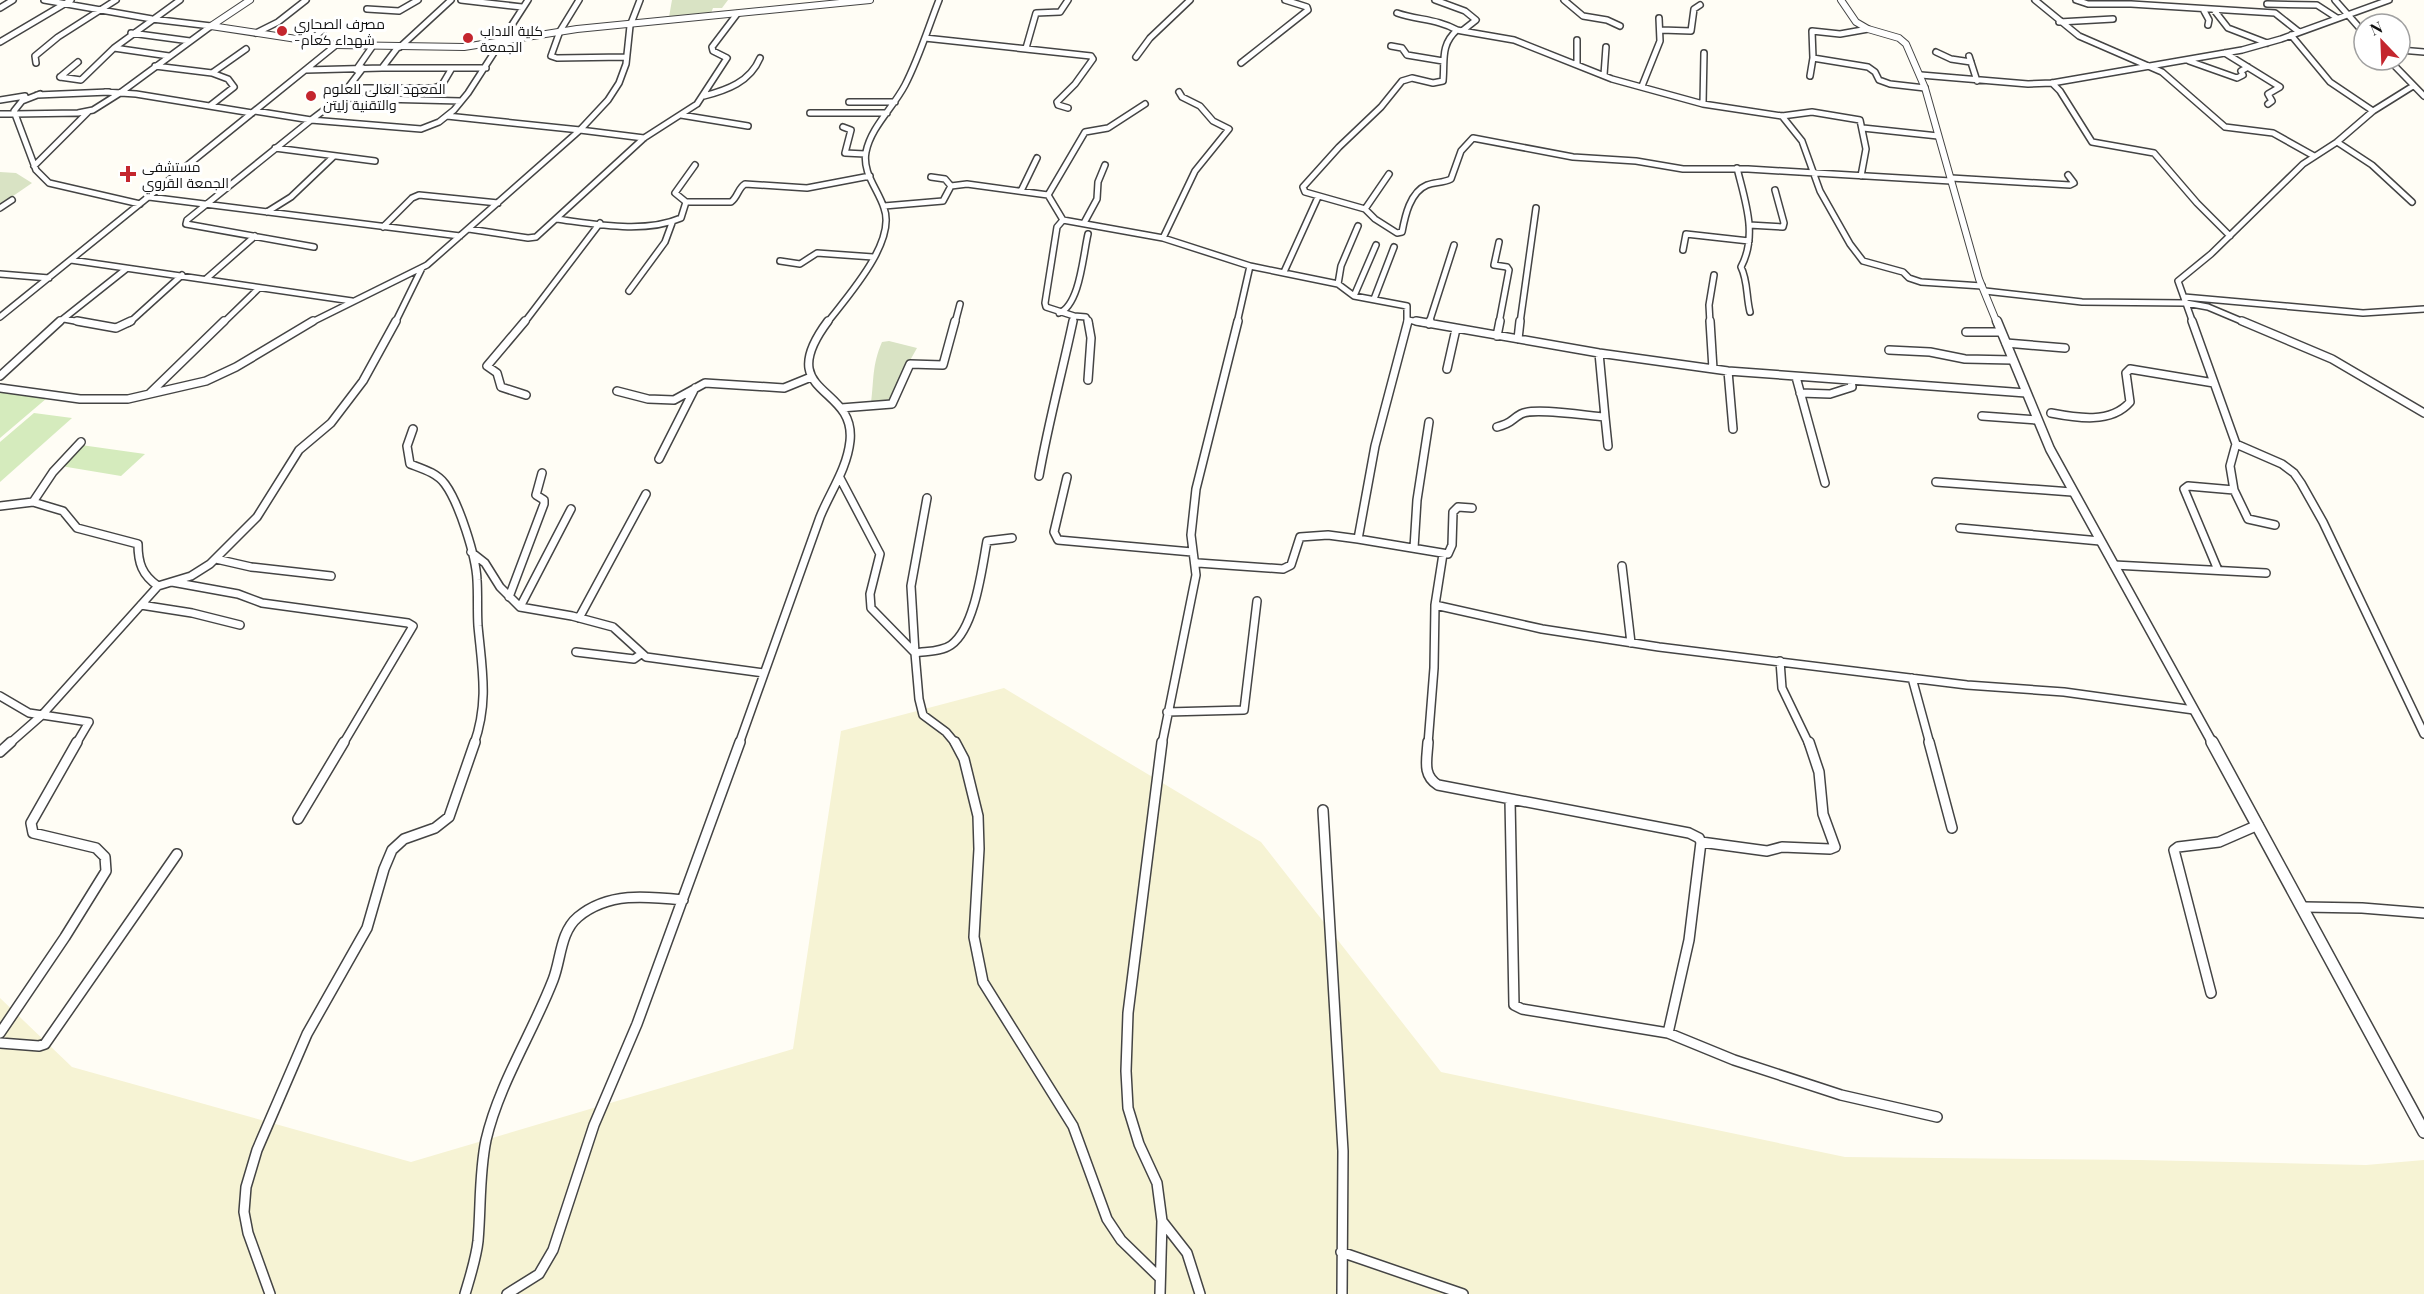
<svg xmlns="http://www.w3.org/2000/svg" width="2424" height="1294" font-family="'Playfair Display',Cairo,serif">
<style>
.farmland{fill:#f6f3d4}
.green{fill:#d5ebbd}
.cemetery{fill:#d9e3c4}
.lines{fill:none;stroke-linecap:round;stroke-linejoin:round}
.minor-far2-casing{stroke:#444;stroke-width:8}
.minor-far1-casing{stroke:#444;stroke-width:10}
.minor-casing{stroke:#444;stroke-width:12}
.tertiary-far2-casing{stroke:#444;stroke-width:8}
.tertiary-far1-casing{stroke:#444;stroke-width:11}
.tertiary-casing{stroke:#444;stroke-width:14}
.minor-far2{stroke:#fff;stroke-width:5}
.minor-far1{stroke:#fff;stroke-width:7}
.minor{stroke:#fff;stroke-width:9}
.tertiary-far2{stroke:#fff;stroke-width:6}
.tertiary-far1{stroke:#fff;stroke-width:8}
.tertiary{stroke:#fff;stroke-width:11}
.poi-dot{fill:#c4262e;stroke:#fff;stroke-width:2}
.labels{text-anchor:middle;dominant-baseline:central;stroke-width:6;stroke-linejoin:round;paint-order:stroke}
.far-poi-label{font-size:14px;fill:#111;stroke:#fff;text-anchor:start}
</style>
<rect width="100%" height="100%" fill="#fffdf5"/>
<path class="farmland" d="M1004,688L1261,842L1441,1072L1845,1157L2140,1160L2366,1165L2424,1160V1294H0V998L72,1067L411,1162L793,1049L841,731Z"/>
<path class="green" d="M0,391L47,398L0,438Z
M34,413L72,418L0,482V442Z
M81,445L145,454L121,476L61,466Z"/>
<path class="cemetery" d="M672,0H728L722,8H713L711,13L669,17Z
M0,172L16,173L32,183L0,205Z
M889,341L917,348L899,380L891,402L871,403C874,380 872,365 882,342Z"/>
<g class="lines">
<g class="minor-far2-casing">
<path id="minor-far2" d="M44,0L152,19L211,26
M461,0L522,7
M579,0L560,31L551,56L557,58L626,57
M640,0L630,26L626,64L619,83L608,100L580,130L644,138
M1435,0L1465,11L1476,20L1462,31L1457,30C1440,45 1445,61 1443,81L1433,83L1412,78L1402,81L1381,107L1339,147L1303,187L1305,192L1365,209L1375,219L1397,233L1402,232C1405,216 1410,192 1427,185C1435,182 1443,183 1451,179L1461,151L1473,138L1573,157L1636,161L1683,169H1748L1951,181
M1564,0L1583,16L1607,20L1620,26
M2035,0L2079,36L2162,72L2225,127L2273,133L2314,156
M2076,0L2088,4H2131L2275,13L2299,32
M2335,0L2364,33
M2267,4L2317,5L2337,18
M0,8L13,0
M367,9L399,11L418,0
M2203,9L2209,20L2208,25
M2214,10L2228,28L2267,43
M1397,13C1417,20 1438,19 1457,30
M2059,22L2113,19
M1661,30L1691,31L1694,9L1700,5
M1462,31L1514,40L1612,79L1703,104L1782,116L1812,112L1860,120L1866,149L1861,176
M131,33L190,41
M256,33L278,22L306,0
M2291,35L2330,82L2373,111
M925,38L1091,56L1093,59L1075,84L1057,102L1058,105L1068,108
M1577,40V63
M309,41L328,26
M0,42L71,0
M1391,46L1402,48L1407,55L1443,61
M400,47L451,0
M114,48L180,0
M1026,48L1036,13L1060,12L1068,0
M2400,50L2424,52
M1936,52L1951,59L1971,62
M2225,53L2280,87L2268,94L2272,101L2268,104
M1969,56L1977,81
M1136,57L1150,38L1190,0
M1813,58L1868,67L1875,72L1879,80L1890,84L1925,88
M2389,60L2424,96
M2189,61L2237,78L2243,75L2241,71L2248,67
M36,63L35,56L58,37L116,0
M1241,63L1308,10L1307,7L1285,0
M155,66L212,73L246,49
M363,68L340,98L311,120L421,129L439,122L454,110L468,93L528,0
M452,68H486
M306,70L382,68
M356,70L372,47
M1604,75L1606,47
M1921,75L2028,84L2052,83L2242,50L2281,39L2389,0
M1810,76L1813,58L1812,31L1840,34L1868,29
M60,77L81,80L114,48L169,56
M60,77L78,62
M2052,83L2060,91L2092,142L2154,153L2197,203L2230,236
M1642,86L1660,41L1659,18
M347,88H434L442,85L452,68H382L398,47
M105,92L136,94L252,113
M40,94L22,101L14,111L15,114L78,113L93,110L120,93L211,26
M37,95L109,92
M704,96C727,90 750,82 760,58
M340,98L461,101
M0,100L25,96
M849,102H895
M1703,104L1704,53
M211,105L234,87L228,79L212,73
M255,111L311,120L187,220L186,224L314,247
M810,113H887
M0,114H15L36,170L49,183L140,204
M681,115L748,126
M1782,116L1802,141L1820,191L1850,244L1863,261L1903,272L1909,278L1921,282L1982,286
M843,127L851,130L845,153L865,154
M1863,128L1938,136
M2337,142L2372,165L2412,202
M275,148L375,161
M695,165L675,193L686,202H731C738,197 738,188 745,184L807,188L870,176
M34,166L88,112
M1737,168C1745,201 1758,235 1741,267C1748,281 1746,296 1750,312
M931,177L945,179L951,186
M1951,178L2070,185L2074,183L2068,175
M1021,191L1037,158
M1048,195L1085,132L1108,128L1145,104
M149,197L460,236
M884,206L943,201L951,186L967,184L1048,195L1063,220
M0,208L12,200
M1365,209L1389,174
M267,212L291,197L334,156
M556,219C595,224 644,234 681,218L686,202
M1063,220L1163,238L1250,266L1338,284L1354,296L1407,306V323
M1063,220L1057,227L1045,303L1046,307L1074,316L1073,323
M1084,223L1097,199L1098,182L1105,165
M1749,225L1783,227L1784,223L1775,190
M383,227L412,198L419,195L498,203
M469,229L528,238L536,237L644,138L697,104L727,58L713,51L712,47L737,14
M1163,238L1195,171L1229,129L1213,121L1200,106L1182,97L1179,92
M1499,242L1494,265L1507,267L1509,270L1499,323
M1683,250L1686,234L1749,241
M71,260L352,301
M780,261L800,264L817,253L873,257
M1284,272L1318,197
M0,274L49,278
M206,279L255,236
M1338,284L1341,266L1358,226
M629,291L665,242L672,223
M1985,291L2082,302L2186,303L2208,307L2246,323
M1354,296L1376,245
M2184,297L2363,313L2424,309
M1374,299L1394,247
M1059,313C1080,305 1083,255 1088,234
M1074,316L1086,317L1089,323
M0,317L336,45
M64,319L86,323
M1408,320L1424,323
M58,323L126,269
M129,323L182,275
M223,323L259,288
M310,323L427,265L580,130L447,116
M395,323L422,268
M524,323L600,223
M827,323C847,297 897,242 884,208C878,189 862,173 866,152C871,127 893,108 905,85C919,58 928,28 939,0
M955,323L960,304
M1237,323L1250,266
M1429,323L1454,245
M1520,323L1536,208
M1710,323L1709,305L1714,275
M2193,323L2178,281L2211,254L2303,164L2337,142L2373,111L2413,86"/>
</g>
<g class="minor-far1-casing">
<path id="minor-far1" d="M77,321L116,328L131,321
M525,321L487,366L497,373L501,387L526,395
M1408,321L1375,446L1358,539L1448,554L1452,545L1453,512L1458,507L1472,508
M1416,321L1599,353L1728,371L2026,393
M1710,321L1713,369
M2192,321L2236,444L2230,466L2234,490L2188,486L2184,489L2218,570
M2242,321L2332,359L2424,413
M1429,324L1430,321
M1966,332H2001
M1497,336L1500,321
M1518,339L1520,321
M2006,343L2065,348
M1889,350L1930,352L1965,359L2013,360
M1447,369L1456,329
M1728,371L1733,429
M0,376L60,321
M1796,377L1825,483
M1088,380L1091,338L1088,321
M0,388L80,399H128L206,381L236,367L313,321
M617,391L648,399L674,400L705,383L784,388L811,377
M150,393L224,321
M1800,393L1830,394L1852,387L1851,381
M841,408L892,404L910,364L943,365L955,321
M2051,413C2077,418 2111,424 2130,402L2126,373L2130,369L2214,383
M1982,416L2037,420
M1605,417L1608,446
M1497,427C1513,423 1510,420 1521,414C1534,407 1588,416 1605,417L1599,353
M413,429L407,446L410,464C423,469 437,473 445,484C459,503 476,556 477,580C478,595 477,611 478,626C482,669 489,702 474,744
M81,442L53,472L33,502L63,511L77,528L138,544C138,563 142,575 158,586
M2236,444L2282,464L2294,473L2301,483L2323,522L2424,734
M659,459L695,388
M1039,476C1048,424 1062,373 1073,321
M1067,477L1054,532L1058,540L1192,552
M840,478L880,554L870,594L871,608L915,653L919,699L923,715L946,732L956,744
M1936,482L2072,492
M2234,490L2248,519L2275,525
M927,498L911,586L915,653C926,651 941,652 951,645C975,628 982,568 987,541L1012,538
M0,506L33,502
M1960,528L2100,541
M1414,548L1417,500L1429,422
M471,552L485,563L500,587L520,607L572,616L613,627L646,657L764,673
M1443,554L1435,605L1542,629L1659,647L1967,685L2064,692L2194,710
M216,559L251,567L331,576
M1198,563L1283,569L1291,565L1300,537L1328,535L1358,539
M2114,565L2266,573
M1622,566L1631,643
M172,582L238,594L262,603L408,623L413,626L343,744
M509,597L544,504V500L536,495L542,473
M141,605L192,613L240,625
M520,607L571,509
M579,618L646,494
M576,652L634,659L641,654
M1780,661L1782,688L1809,744
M1912,678L1930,744
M0,696L29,713L89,722L76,744
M1167,712L1244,710L1257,601
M9,744L42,715L158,586L191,576L210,564L257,517L299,450L331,423L363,381L396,321
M739,744C766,668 793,593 820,517C830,492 847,469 850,441C856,384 772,396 828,321
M1162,744L1196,575L1191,535L1196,489L1238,321
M1428,744L1434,668L1435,605"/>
</g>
<g class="minor-casing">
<path id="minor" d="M955,742L964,759L978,816L979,849L974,937L983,982L1073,1126L1107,1219L1121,1240L1159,1277
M1428,742C1427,760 1422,775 1438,785L1689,833L1699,838L1701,842L1767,851L1782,847L1830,849L1835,847L1823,814L1819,772L1809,742
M1929,742L1952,828
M0,752L11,742
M1510,800L1514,1005L1522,1009L1668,1033L1734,1060L1841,1095L1937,1117
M1323,810L1343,1151L1342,1294
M298,819L344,742
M2304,907L2362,908L2424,913
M2211,993L2174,850L2178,847L2219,842L2258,825
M0,1033L65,937L106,871L105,857L96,848L33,833L31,823L77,742
M1668,1033L1689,940L1701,842
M0,1043L39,1046L45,1044L177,854
M1162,1221L1157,1183L1139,1144L1128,1108L1126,1071L1128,1013L1162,742
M1341,1252L1463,1294
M270,1294L248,1233L244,1212L246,1187L257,1150L307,1034L367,928L384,869L392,850L404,839L435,828L449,817L475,742
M465,1294C470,1277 476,1259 478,1241C481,1207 479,1174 486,1140C499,1084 532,1034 553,980C561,960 560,932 578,917C608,892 646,896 683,900
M507,1294L539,1274L553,1250L594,1125L637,1024L740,742
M1160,1294L1162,1221L1187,1253L1200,1294"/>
</g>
<g class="tertiary-far2-casing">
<path id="tertiary-far2" d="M1841,0L1856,22L1868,29L1899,38L1906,44L1925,88L1979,279L1997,323
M211,26L336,45L464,47L577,29L870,0
M211,26L250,0"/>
</g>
<g class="tertiary-far1-casing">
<path id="tertiary-far1" d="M1997,321L2050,449L2213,744"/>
</g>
<g class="tertiary-casing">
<path id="tertiary" d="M2212,742L2424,1132"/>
</g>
<use href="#minor-far2" class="minor-far2"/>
<use href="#minor-far1" class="minor-far1"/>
<use href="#minor" class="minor"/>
<use href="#tertiary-far2" class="tertiary-far2"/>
<use href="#tertiary-far1" class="tertiary-far1"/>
<use href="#tertiary" class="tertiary"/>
</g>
<g class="poi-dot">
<circle cx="282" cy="31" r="6"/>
<circle cx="468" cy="38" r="6"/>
<circle cx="311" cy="96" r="6"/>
<path d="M125 165h6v6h6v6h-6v6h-6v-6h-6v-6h6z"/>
</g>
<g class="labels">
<g class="far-poi-label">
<text x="294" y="23">مصرف الصحاري<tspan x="294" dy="16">-شهداء كعام</tspan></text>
<text x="480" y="30">كلية اﻻداب<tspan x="480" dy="16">الجمعة</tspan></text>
<text x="323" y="88">المعهد العالي للعلوم<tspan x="323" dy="16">والتقنية زليتن</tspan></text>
<text x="142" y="166">مستشفى<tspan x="142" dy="16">الجمعة القروي</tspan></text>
</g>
</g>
<g transform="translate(2382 42) rotate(337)"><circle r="28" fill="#ffffff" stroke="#a0a0a0" stroke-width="1.5"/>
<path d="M0-4.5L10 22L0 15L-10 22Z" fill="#c4262e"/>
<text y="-9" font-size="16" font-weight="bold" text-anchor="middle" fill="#111111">N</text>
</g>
</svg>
